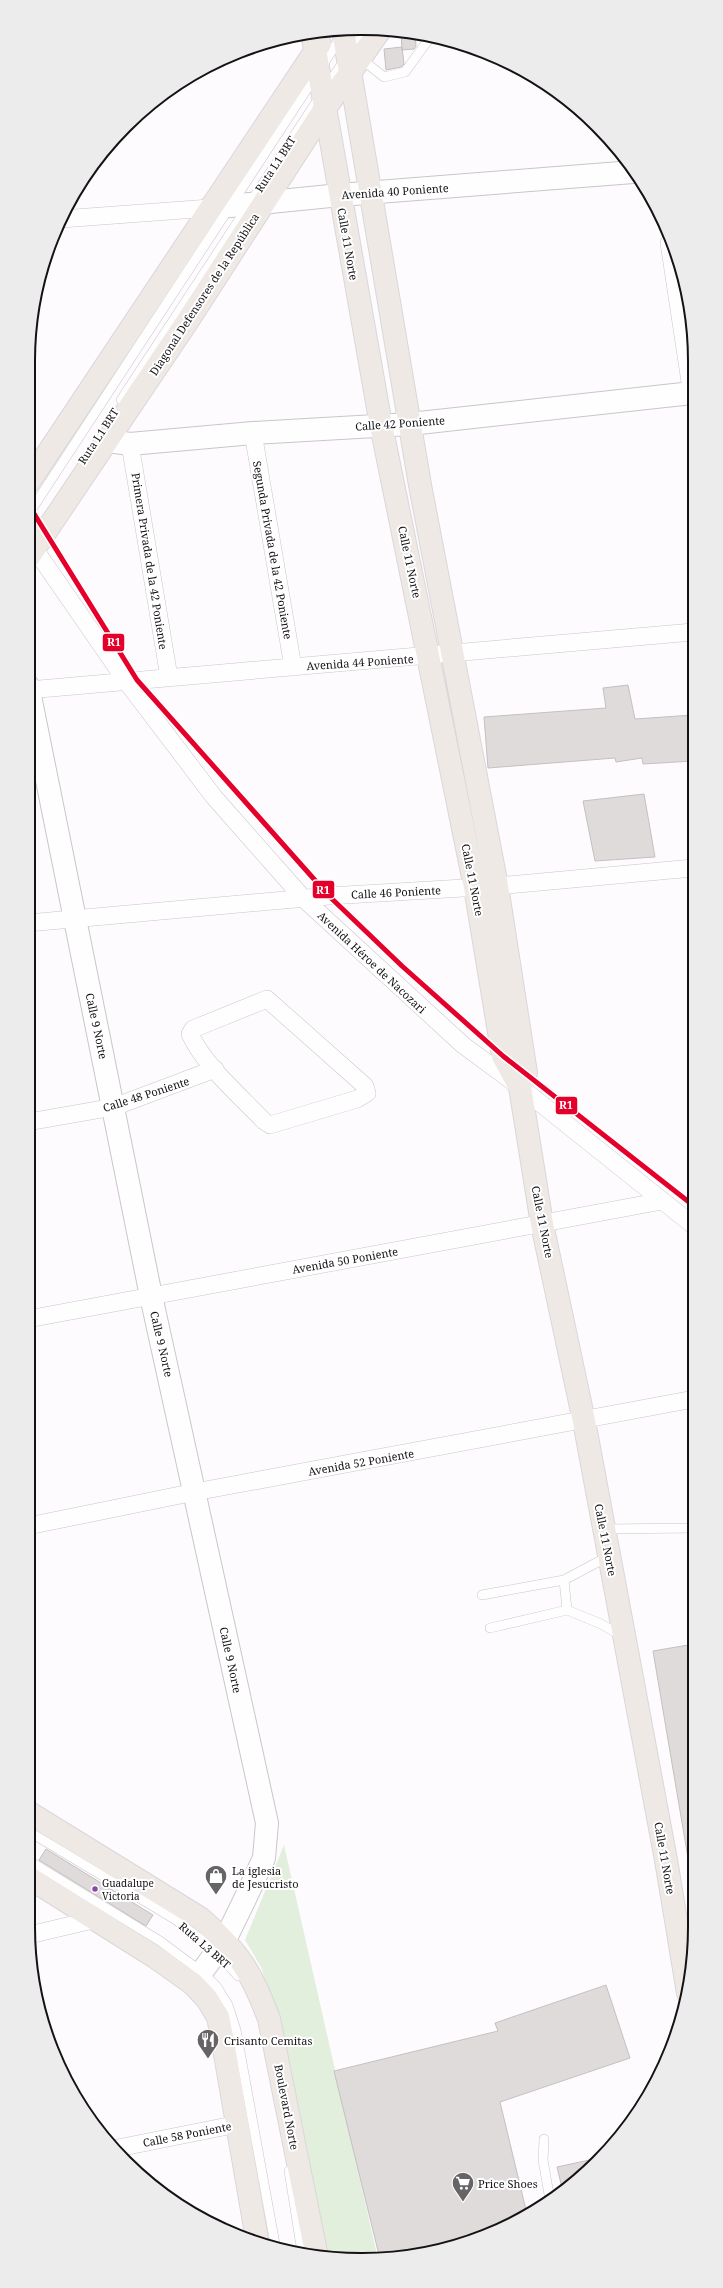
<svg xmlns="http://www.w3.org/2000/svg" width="723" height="2288" font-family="'Noto Serif',serif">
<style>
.green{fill:#e2efdc}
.building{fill:#dedbda;stroke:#c4c0c0}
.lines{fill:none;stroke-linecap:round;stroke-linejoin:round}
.service-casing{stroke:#c9c6c9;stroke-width:10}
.minor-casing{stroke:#c9c6c9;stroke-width:18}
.secondary-casing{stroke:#c9c6c9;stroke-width:24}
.primary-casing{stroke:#d9d7d9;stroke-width:24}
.service{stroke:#fffeff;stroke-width:9}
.minor{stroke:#fffeff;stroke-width:17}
.secondary{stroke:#fffeff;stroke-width:22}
.primary{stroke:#efe9e6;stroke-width:22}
.rail-1-casing{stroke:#fff;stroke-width:8}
.rail-1{stroke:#e4002b;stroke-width:5}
.bus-dot{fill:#8e44ad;stroke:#fff;stroke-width:1.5}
.labels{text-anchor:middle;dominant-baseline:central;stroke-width:4;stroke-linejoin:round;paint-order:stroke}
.bus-label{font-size:10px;fill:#151215;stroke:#fff;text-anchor:start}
.street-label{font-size:11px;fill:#151215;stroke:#fff}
.poi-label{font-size:11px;fill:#151215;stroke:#fff;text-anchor:start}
.rim{fill:none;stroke:#151215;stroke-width:2}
.line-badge{stroke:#fff;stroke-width:1.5}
.badge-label{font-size:11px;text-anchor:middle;font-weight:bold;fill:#fff}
</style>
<rect width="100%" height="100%" fill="#fdfbfd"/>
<path class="green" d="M284,1845L378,2259L327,2257L279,2025L261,1967L245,1940Z"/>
<path class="building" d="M401,32L415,33L416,46L414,49L402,50Z
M402,47L404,64L401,67L386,70L384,49Z
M628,685L635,719L693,715V761L643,764L642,758L616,762L615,758L488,768L484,717L606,708L603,688Z
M644,794L655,857L595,861L583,801Z
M694,1644L695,1857L688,1858L653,1651Z
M46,1849L153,1915L146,1926L39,1860Z
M606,1985L630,2058L500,2102L527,2214L509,2226L448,2249L380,2259L334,2071L498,2031L495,2023Z
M594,2159L564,2191L563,2192L557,2167Z"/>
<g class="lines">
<g class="service-casing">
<path id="service" d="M360,58L384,77L405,72L431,36
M325,89L366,28
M121,400L317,101
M28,515L341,37
M604,1529L694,1528
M609,1556L564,1580L567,1610L601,1624L622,1636
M482,1595L564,1580
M490,1628L567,1610
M28,1831L176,1920L217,1952L238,1976
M28,1860L160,1941L202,1972L217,1987L228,2005L236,2030L275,2244
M544,2139L543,2160L550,2200
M289,2171L302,2252"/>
</g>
<g class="minor-casing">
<path id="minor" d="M61,219L210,208
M669,243L692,395
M253,433L293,667
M130,444L169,677
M34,548L126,681L214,797L304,899L463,1045L520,1087L694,1226
M28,690L693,632
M28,923L329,896L497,886L693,868
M267,999L365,1086L367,1093L357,1099L270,1125L264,1121C240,1096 204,1065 190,1034L193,1029Z
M28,1122L114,1107L215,1069
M28,1319L662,1201
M28,1526L195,1492L694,1399
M29,1935L97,1919
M113,2149L238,2124"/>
</g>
<g class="secondary-casing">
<path id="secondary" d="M210,208L340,195L633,172
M108,441L130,444L253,433L410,424L692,393
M28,686L151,1296L267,1823L264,1858L245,1899L225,1940L193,1984"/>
</g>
<g class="primary-casing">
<path id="primary" d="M343,30L420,485L497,886L526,1073L520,1087
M312,33L381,425L475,887L503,1056L520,1087L542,1224L584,1421L666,1860L688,1993
M28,483L320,44
M28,558L187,322L324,110L380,30
M28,1812L200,1918C239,1952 251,1971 269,2019L317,2257
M28,1877L155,1957L193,1984L207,1999L218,2017L222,2037L257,2239"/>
</g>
<use href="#service" class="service"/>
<use href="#minor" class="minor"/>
<use href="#secondary" class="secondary"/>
<use href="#primary" class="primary"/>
<g class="rail-1-casing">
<path id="rail-1" d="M28,504L137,680L329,896L402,966L503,1056L694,1206"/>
</g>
<use href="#rail-1" class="rail-1"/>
</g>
<defs>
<g id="shop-pin" transform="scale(1.15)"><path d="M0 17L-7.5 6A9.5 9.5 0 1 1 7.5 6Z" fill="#666466" stroke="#fff"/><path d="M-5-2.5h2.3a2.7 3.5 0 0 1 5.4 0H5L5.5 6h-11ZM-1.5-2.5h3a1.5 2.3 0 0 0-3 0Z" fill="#fff"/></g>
<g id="restaurant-pin" transform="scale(1.15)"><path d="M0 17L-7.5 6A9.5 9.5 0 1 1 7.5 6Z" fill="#666466" stroke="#fff"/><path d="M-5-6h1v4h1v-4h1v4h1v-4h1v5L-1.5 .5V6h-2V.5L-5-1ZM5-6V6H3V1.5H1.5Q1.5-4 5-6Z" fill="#fff"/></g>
<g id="supermarket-pin" transform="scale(1.15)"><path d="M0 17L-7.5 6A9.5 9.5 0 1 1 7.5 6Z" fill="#666466" stroke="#fff"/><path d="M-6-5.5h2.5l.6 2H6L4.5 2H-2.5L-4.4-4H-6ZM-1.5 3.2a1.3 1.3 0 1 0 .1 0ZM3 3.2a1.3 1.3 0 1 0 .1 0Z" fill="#fff"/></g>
</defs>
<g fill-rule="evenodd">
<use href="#shop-pin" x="216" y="1876"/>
<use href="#restaurant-pin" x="208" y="2040"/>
<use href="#supermarket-pin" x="463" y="2183"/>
</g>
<circle class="bus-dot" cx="95" cy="1889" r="3.5"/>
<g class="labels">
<g class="bus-label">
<text x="102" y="1883">Guadalupe<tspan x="102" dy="13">Victoria</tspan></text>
</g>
<g class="street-label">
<text transform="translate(275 164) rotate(-57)">Ruta L1 BRT</text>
<text transform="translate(395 191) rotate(-4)">Avenida 40 Poniente</text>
<text transform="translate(348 244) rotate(80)">Calle 11 Norte</text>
<text transform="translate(204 294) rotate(-57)">Diagonal Defensores de la República</text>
<text transform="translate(400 423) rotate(-4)">Calle 42 Poniente</text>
<text transform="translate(98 436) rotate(-57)">Ruta L1 BRT</text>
<text transform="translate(273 550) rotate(80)">Segunda Privada de la 42 Poniente</text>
<text transform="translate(150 561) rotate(81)">Primera Privada de la 42 Poniente</text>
<text transform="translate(410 562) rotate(78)">Calle 11 Norte</text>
<text transform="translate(360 662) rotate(-4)">Avenida 44 Poniente</text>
<text transform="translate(473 880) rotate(79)">Calle 11 Norte</text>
<text transform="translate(396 892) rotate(-3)">Calle 46 Poniente</text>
<text transform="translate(372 962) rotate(43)">Avenida Héroe de Nacozari</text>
<text transform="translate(97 1026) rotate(78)">Calle 9 Norte</text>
<text transform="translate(146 1094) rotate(-18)">Calle 48 Poniente</text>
<text transform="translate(543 1222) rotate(79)">Calle 11 Norte</text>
<text transform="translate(345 1260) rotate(-10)">Avenida 50 Poniente</text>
<text transform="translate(162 1344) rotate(77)">Calle 9 Norte</text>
<text transform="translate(361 1462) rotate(-10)">Avenida 52 Poniente</text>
<text transform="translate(606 1540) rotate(79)">Calle 11 Norte</text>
<text transform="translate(231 1660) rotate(78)">Calle 9 Norte</text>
<text transform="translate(665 1858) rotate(80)">Calle 11 Norte</text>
<text transform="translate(205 1945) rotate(41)">Ruta L3 BRT</text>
<text transform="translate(287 2107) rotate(79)">Boulevard Norte</text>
<text transform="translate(187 2134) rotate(-11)">Calle 58 Poniente</text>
</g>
<g class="poi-label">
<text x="232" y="1870">La iglesia<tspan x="232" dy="13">de Jesucristo</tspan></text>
<text x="224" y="2040">Crisanto Cemitas</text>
<text x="478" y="2183">Price Shoes</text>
</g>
</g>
<path d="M0 0H723V2288H0ZM361 35H362A326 326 0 0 1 688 361V1927A326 326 0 0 1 362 2253H361A326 326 0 0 1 35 1927V361A326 326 0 0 1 361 35Z" fill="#ececec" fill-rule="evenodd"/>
<path class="rim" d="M361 35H362A326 326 0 0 1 688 361V1927A326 326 0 0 1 362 2253H361A326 326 0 0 1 35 1927V361A326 326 0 0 1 361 35Z"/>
<g class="line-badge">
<rect x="102" y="633" width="23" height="19" rx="4" fill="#e4002b"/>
<rect x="312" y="880" width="23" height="19" rx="4" fill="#e4002b"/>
<rect x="555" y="1096" width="23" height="19" rx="4" fill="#e4002b"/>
</g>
<g class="badge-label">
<text x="114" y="646">R1</text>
<text x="323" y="894">R1</text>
<text x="566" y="1109">R1</text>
</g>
</svg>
